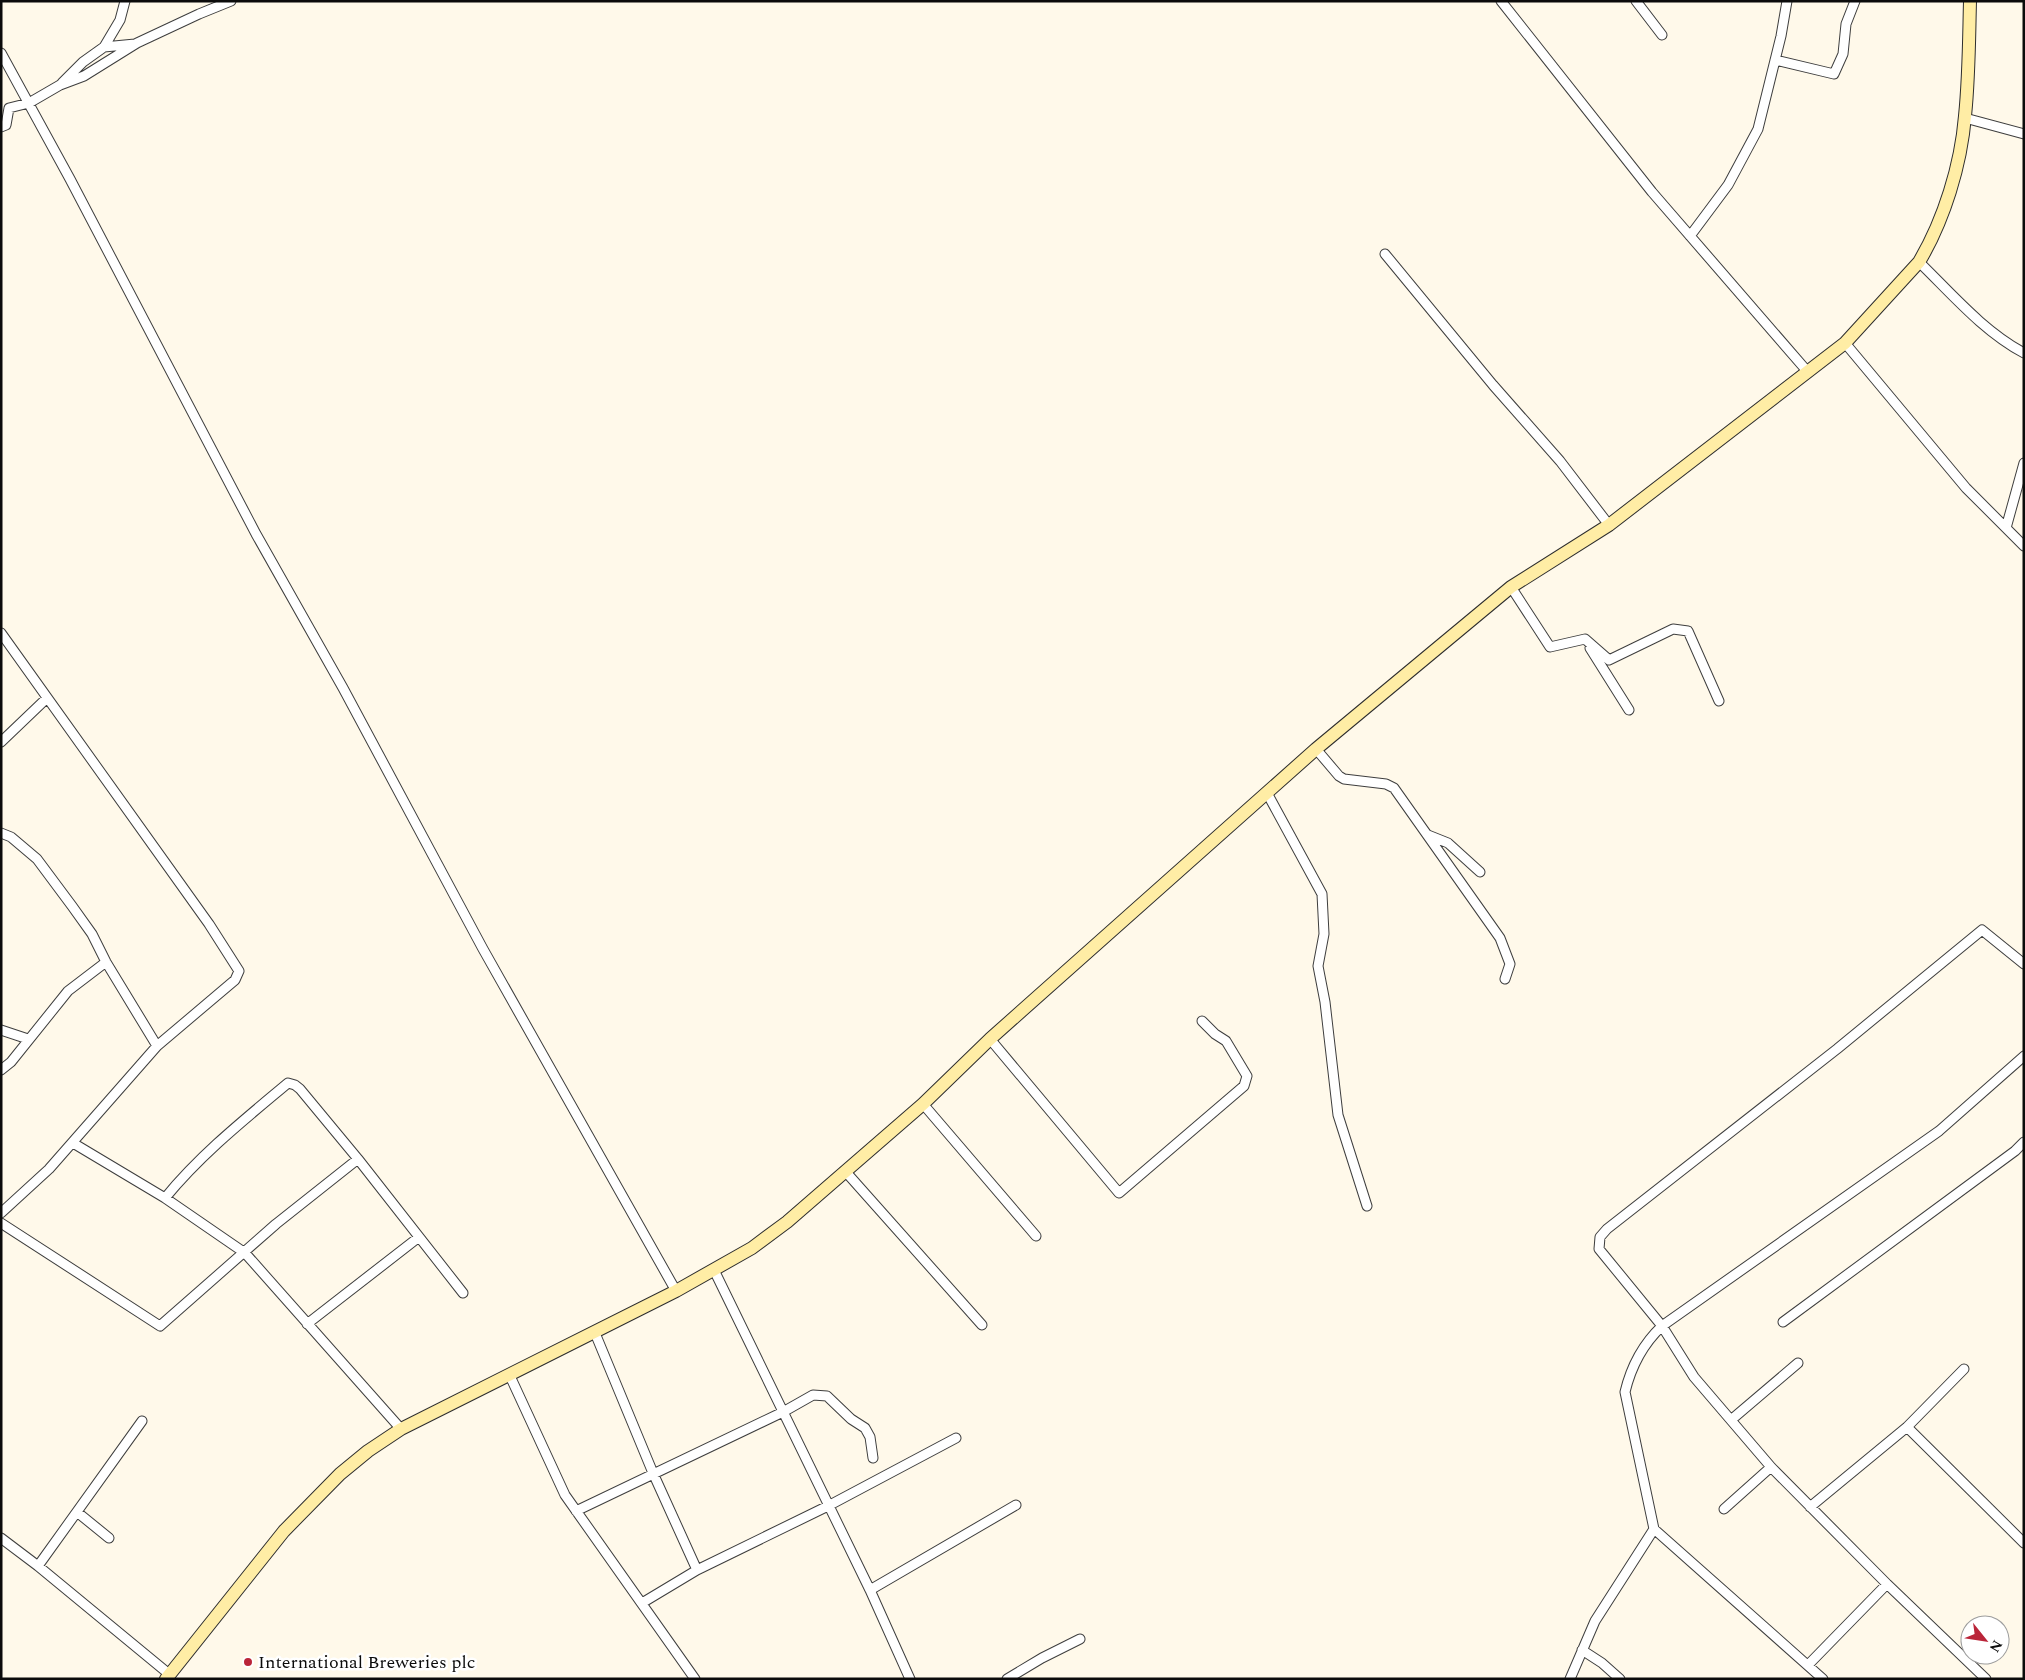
<svg xmlns="http://www.w3.org/2000/svg" width="2025" height="1680" font-family="Spectral,serif">
<style>
.lines{fill:none;stroke-linecap:round;stroke-linejoin:round}
.minor-casing{stroke:#3e3e3e;stroke-width:11}
.secondary-casing{stroke:#2d2d2d;stroke-width:14}
.minor{stroke:#fff;stroke-width:9}
.secondary{stroke:#ffeda5;stroke-width:12}
.poi-dot{fill:#ba2539;stroke:#fff;stroke-width:2}
.labels{text-anchor:middle;dominant-baseline:central;stroke-width:5;stroke-linejoin:round;paint-order:stroke}
.poi-label{font-size:18px;fill:#0b0b0b;stroke:#fff;text-anchor:start}
</style>
<rect width="100%" height="100%" fill="#fff9ea"/>
<g class="lines">
<g class="minor-casing">
<path id="minor" d="M1501,1L1652,192L1807,371
M1636,1L1662,35
M104,47L120,20L125,1
M1,53L70,179L256,534L343,688L483,949L676,1291
M1775,60L1834,74L1843,54L1846,24L1855,1
M62,83L83,62L104,47L135,44
M1965,118L2024,134
M1,127L6,125L9,108L29,103L60,85L84,76L137,43L199,14L231,1
M1690,236L1728,185L1758,129L1781,36L1787,1
M1385,254L1493,385L1560,461L1609,525
M1919,262C1952,294 1983,331 2024,353
M1845,343L1966,488L2024,546
M2006,528L2024,463
M1511,587L1550,647L1585,639L1609,660L1673,629L1688,631L1719,701
M1,633L209,924L239,971L235,980L157,1046L49,1169L1,1213
M1590,648L1629,710
M1,742L47,698
M1316,749L1339,776L1344,779L1386,784L1394,788L1500,938L1510,964L1505,979
M1267,793L1322,894L1324,934L1318,966L1325,1002L1338,1115L1367,1206
M1,833L11,837L37,859L72,906L92,934L106,962L157,1046
M1428,835L1448,843L1480,872
M1,1030L28,1039
M990,1039L1119,1193L1244,1086L1247,1076L1226,1041L1215,1034L1202,1021
M1,1070L11,1062L68,991L106,962
M923,1104L1036,1236
M73,1143L165,1198L245,1253L401,1429
M845,1171L982,1325
M165,1198C201,1154 245,1119 288,1083L295,1085L300,1089L358,1159L463,1293
M1,1223L160,1326L276,1224L358,1159
M714,1270L870,1590L910,1679
M1783,1322L2015,1151L2024,1142
M307,1324L419,1237
M595,1333L653,1473L697,1570
M510,1376L565,1495L695,1679
M1731,1420L1798,1363
M1907,1427L2024,1543
M1810,1507L1907,1427L1964,1369
M1724,1509L1771,1467
M576,1511L783,1412L813,1395L827,1396L851,1419L865,1428L870,1437L873,1458
M77,1512L109,1538
M1,1538L38,1566L169,1674
M38,1566L142,1421
M870,1590L1016,1505
M642,1603L697,1570L828,1506L956,1438
M1582,1650L1602,1663L1620,1679
M1808,1665L1887,1584
M1007,1679L1042,1658L1080,1639
M1570,1679L1595,1621L1654,1529
M1823,1679L1654,1529L1625,1392C1631,1367 1643,1344 1662,1326L1939,1131L2024,1056
M1986,1679L1887,1584L1771,1467L1694,1377L1662,1326L1599,1249L1600,1237L1607,1229L1837,1049L1982,930L2024,964"/>
</g>
<g class="secondary-casing">
<path id="secondary" d="M166,1679L284,1531L340,1474L368,1451L401,1429L676,1291L752,1248L787,1222L923,1104L990,1039L1316,749L1511,587L1609,525L1845,343L1919,262C1944,220 1961,165 1965,116C1969,78 1969,40 1970,1"/>
</g>
<use href="#minor" class="minor"/>
<use href="#secondary" class="secondary"/>
</g>
<circle class="poi-dot" cx="248" cy="1662" r="5"/>
<g class="labels">
<g class="poi-label">
<text x="258" y="1662">International Breweries plc</text>
</g>
</g>
<rect width="2025" height="1680" fill="none" stroke="#0b0b0b" stroke-width="5"/>
<g transform="translate(1985 1640) rotate(120)"><circle r="24" fill="#ffffff" stroke="#9d9d9d"/>
<path d="M0-4L9 19L0 12L-9 19Z" fill="#ba2539"/>
<text y="-8" font-size="14" font-weight="bold" text-anchor="middle" fill="#0b0b0b">N</text>
</g>
</svg>
